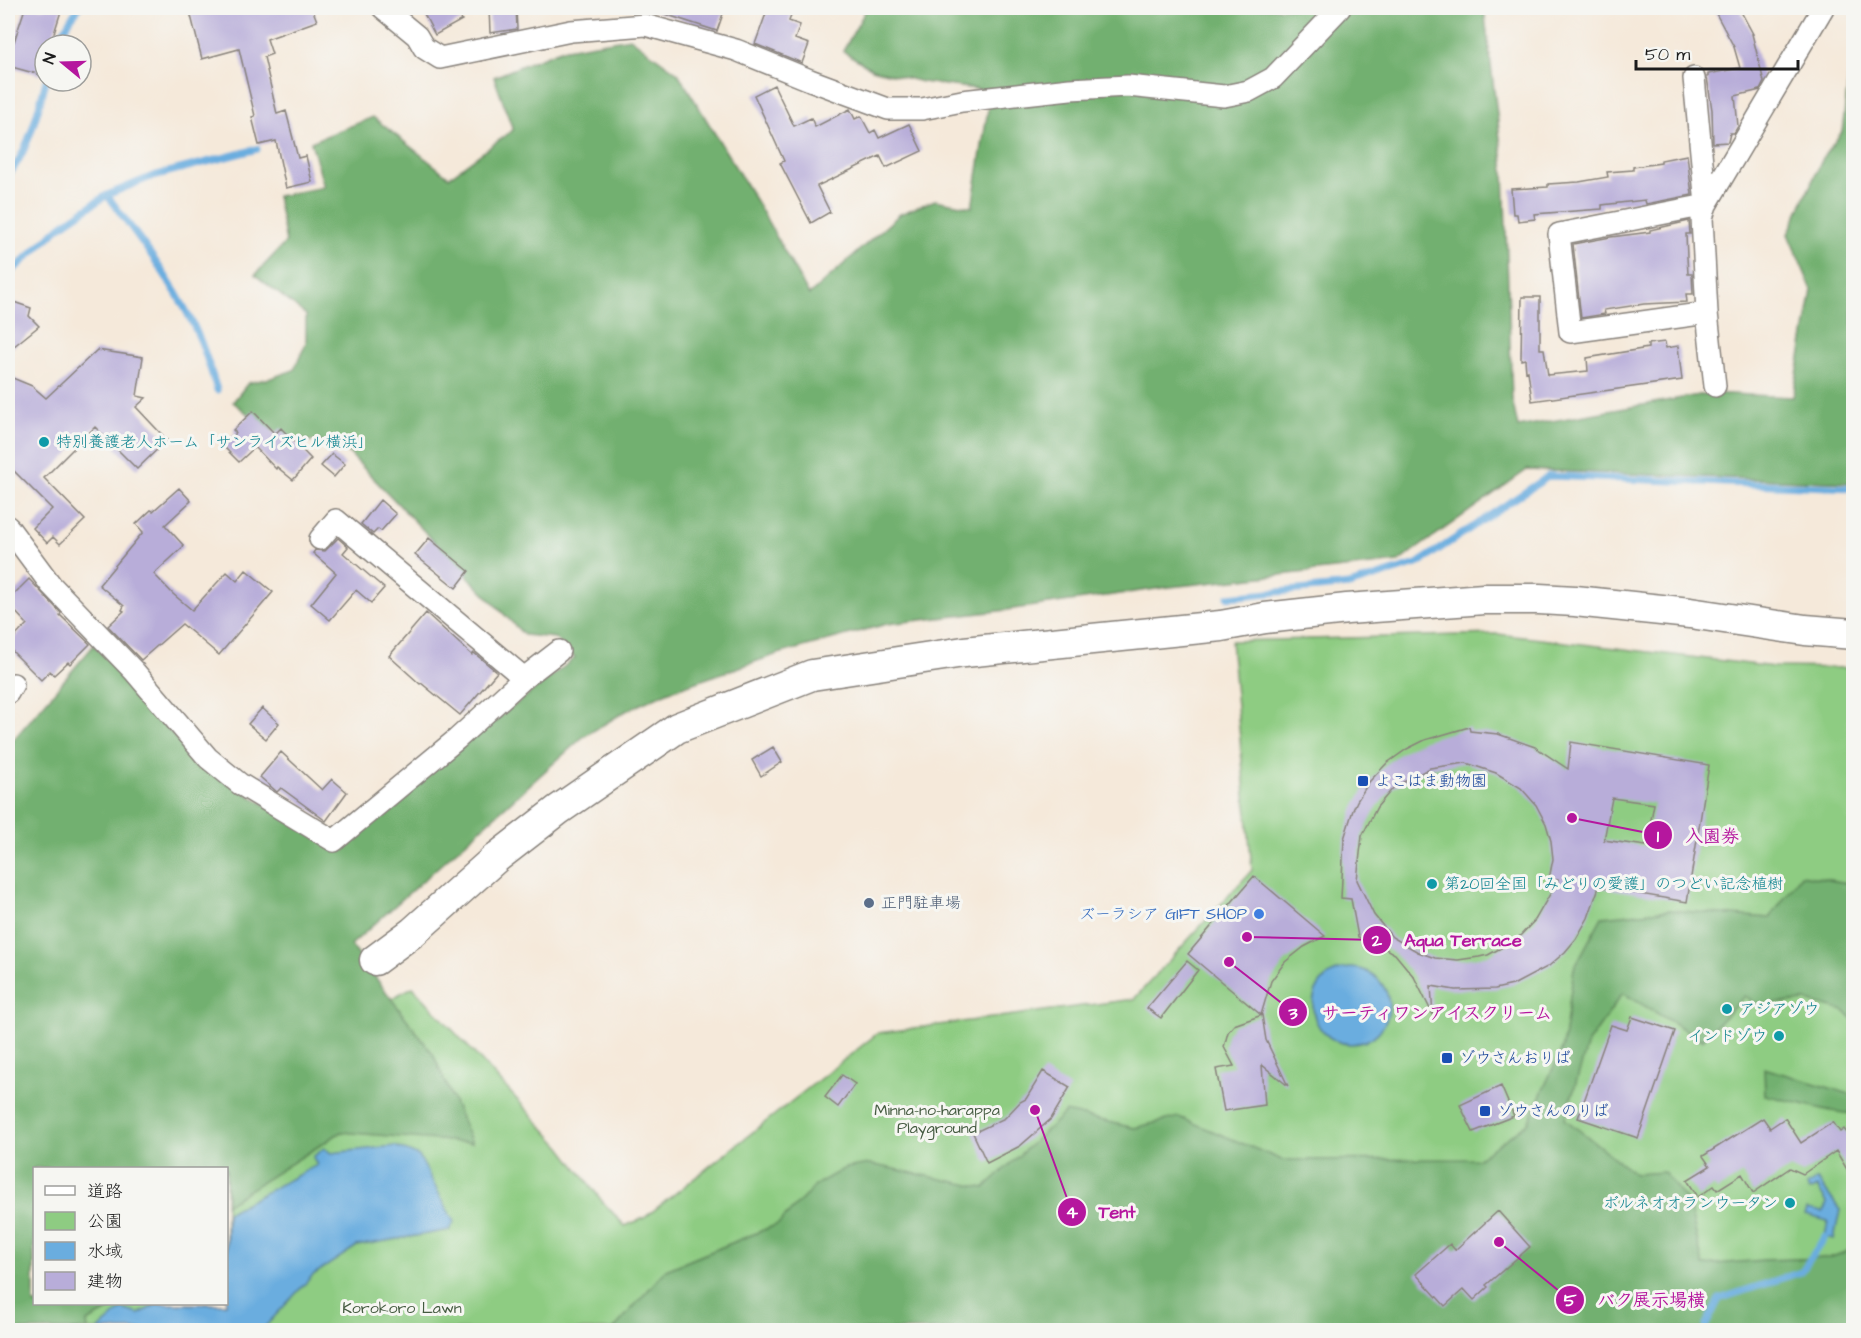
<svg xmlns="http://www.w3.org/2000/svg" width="1861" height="1338" font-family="'Architects Daughter','Klee One',sans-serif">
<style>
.green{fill:#8ecc82;stroke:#55744f;stroke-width:1.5}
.forest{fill:#72b070;stroke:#476646;stroke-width:1.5}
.water{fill:#6aaddf;stroke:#43647e;stroke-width:1.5}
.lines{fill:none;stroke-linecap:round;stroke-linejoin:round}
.stream{stroke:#6aaddf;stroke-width:7}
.building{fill:#b8add9;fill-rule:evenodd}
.street-casing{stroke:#88827b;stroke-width:24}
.secondary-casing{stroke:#88827b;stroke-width:33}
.street{stroke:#fff;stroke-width:21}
.secondary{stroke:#fff;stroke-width:30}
.culture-dot{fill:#0f9aa8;stroke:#f6f6f2;stroke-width:2}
.transit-dot{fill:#1a4fb4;stroke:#f6f6f2;stroke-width:2}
.service-dot{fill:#5c6f8a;stroke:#f6f6f2;stroke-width:2}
.shop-dot{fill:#3f7fe0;stroke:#f6f6f2;stroke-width:2}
.labels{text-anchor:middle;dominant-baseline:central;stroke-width:6;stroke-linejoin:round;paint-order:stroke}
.culture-label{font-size:16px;fill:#0d838f;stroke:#f6f6f2;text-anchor:start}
.transit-label{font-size:16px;fill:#164399;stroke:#f6f6f2;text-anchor:start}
.service-label{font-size:16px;fill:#4e5e75;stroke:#f6f6f2;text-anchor:start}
.shop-label{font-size:16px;fill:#366cbe;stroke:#f6f6f2;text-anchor:end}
.park-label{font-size:16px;fill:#445a40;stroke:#f6f6f2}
.leader{fill:none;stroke:#b5179e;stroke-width:2}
.callout-dot{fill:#b5179e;stroke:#f6f6f2;stroke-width:2}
.mark-label{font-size:18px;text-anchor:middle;font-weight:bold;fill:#fff}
.callout-label{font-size:18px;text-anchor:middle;font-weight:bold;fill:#b5179e;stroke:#f6f6f2;stroke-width:6;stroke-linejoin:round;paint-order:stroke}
</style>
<rect width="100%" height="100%" fill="#f6f6f2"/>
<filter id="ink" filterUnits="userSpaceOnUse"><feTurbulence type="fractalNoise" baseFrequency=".0167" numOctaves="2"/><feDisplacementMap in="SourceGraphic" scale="12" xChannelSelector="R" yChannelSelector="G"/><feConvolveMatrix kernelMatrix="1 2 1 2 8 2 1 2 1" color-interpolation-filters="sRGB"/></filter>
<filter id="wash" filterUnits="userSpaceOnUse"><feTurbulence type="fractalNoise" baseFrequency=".008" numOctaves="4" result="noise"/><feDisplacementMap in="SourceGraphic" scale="24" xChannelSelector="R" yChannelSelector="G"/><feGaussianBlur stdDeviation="1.35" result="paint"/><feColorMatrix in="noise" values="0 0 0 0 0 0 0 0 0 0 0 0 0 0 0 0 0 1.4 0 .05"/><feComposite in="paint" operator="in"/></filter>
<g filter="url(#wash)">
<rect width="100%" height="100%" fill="#f5e9da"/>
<path class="green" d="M1498,634L1774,667L1853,668V1330H8L34,1304H226V1168L340,1025L413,987L561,1147L602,1201L625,1226L644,1218L878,1033L1134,999L1252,870L1231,641Z"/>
<path class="forest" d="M867,8H1484L1504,171L1512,399L1518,427L1710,393L1793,397L1812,290L1788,234L1824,156L1842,132L1853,40V483L1527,470L1398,562L1170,587L999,611L887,624L778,654L667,692L626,711L583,737L351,945L433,1054L472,1143L341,1132L227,1204L226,1168H34V1304H121L87,1322L88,1330H8V746L94,645L201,767L335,846L575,658L555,638L524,635L349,453L323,442L289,439L255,420L233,402L248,383L271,378L294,370L306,343V315L255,275L286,242L277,196L324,187L311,142L373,117L449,177L513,130L494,77L560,50L630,38L678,73L759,206L809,295L900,214L935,200L972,207L991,91L922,82L872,69L843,51Z
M1801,875L1853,884V1020L1844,1011L1806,1001L1758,1005L1745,996L1702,1040L1623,993L1588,1043L1565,1119L1635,1174L1664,1172L1689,1204L1703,1265L1764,1260L1829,1258L1853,1249V1330H613L666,1270L778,1224L817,1184L845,1168L870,1164L984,1188L1066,1112L1134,1128L1179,1117L1282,1160L1477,1159L1528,1123L1563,1046L1574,968L1602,917L1670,910L1770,918Z
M1764,1068L1853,1095V1114L1831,1111L1765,1095Z"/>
<path class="water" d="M1313 1006a38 38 0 1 1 76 0a38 38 0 1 1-76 0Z
M395,1146L419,1156L454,1222L450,1230L357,1246L313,1275L262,1330H98L122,1309L139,1314L157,1304H226L227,1213L317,1165L313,1157L324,1148L331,1153Z
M1817,1179L1840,1210L1834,1239L1825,1237L1828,1221L1805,1215L1807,1209L1823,1212L1827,1203L1817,1187L1809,1191L1807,1186Z"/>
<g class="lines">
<path class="stream" d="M56,45L71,18L79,8
M8,176C29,150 37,113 46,81
M107,195C141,241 179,288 201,342C207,358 212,374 217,390
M8,275L61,226L107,195L153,176L257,149
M1228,597L1349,585L1417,564L1549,476L1854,488
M1706,1325L1719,1299L1801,1272L1825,1237"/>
</g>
<g id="blocks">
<path class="building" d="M25,8H62L51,43L45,45V59L41,75L8,66V41L14,42Z
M189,8H312L317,21L267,39L272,54L264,57L277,114L286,111L298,158L306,156L312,182L286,188L276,141L259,145L252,117L255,116L239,49L202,59Z
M421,8H455L462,20L435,35Z
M489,8H516L517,29L490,33Z
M653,8H725L717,31L652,10Z
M768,8H794L789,21L800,25L795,39L809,44L802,63L755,44Z
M1713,8H1739L1753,34H1752L1764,82L1760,90L1735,96L1738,126L1734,133H1730L1728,142L1713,143L1712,110L1707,77H1708V74L1740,68L1734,47Z
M774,85L794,126L811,118L815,127L850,109L855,119L861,116L870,133L875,130L879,138L909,124L922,151L886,168L880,156L817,186L830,212L811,223L780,163L784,161L754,95Z
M1687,155L1692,195L1646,204L1645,200L1602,205V209L1534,214L1535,219L1518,221L1517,214H1513L1511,189L1548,187V184L1579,182L1608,177L1607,172L1633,170V167L1661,163V160Z
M1689,221L1690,234H1686L1687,257L1688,274H1692L1693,294H1686L1687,302L1644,304L1604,310L1605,314L1581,318L1573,244L1611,237L1650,232V230Z
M1522,297H1540V349H1544L1548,375L1588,371L1587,358L1648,348V344L1665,342L1666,348L1678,346L1682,380L1532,401L1528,371L1526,372L1525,359L1521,360Z
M8,300L31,308L29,316L39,326L8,351Z
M97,350L143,357L137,396L146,398L136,407L167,440L137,469L95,427L44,478L85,520L60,544L53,537L47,543L33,528L52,509L8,465V376L32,386L46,398Z
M253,411L275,434L281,428L311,459L293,480L277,467L276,469L255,447L239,462L223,446L236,433L233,430Z
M332,454L345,464L334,477L321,466Z
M179,488L191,501L165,525L184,546L154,574L173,594L192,610L227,572L237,581L246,570L273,592L219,655L182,624L141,660L108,626L124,611L122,610L124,606L99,585L143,532L136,524L151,510L153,511Z
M380,500L396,514L381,531L378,529L373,534L361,524Z
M338,538L348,547L343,553L384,588L371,603L356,590L330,620L311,604L336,573L313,553L315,550L325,551Z
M429,538L469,571L456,588L415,555Z
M29,579L61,613L60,615L90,644L70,664L68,662L54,675L50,671L41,680L8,647V644L27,624L11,607L13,605L8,600Z
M426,613L472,655L474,653L497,672L460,715L421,683L420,684L389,656Z
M262,708L279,723L266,739L248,724Z
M1469,727L1470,731L1498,734L1535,747L1568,769L1571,742L1709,765L1687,902L1599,887L1588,918L1576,939L1565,952L1549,966L1513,985L1495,989L1455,990L1431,986L1433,1015L1414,977L1395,954L1373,942L1358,937L1351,899L1341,898L1344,839L1353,810L1357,801L1369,782L1387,763L1407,749L1425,740ZM1466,763L1496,773L1521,788L1536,805L1546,824L1551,841L1553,859L1549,879L1558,880L1535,920L1519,937L1508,944L1488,955L1479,957L1458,960L1435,958L1418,952L1392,937L1374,915L1357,880L1362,836L1377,807L1394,787L1430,768ZM1612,798L1654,804L1646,846L1604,840Z
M773,747L782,762L761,776L752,760Z
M281,752L322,790L332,779L347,792L326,821L281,788L277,792L260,777Z
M1254,876L1325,936L1304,947L1285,962L1271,981L1261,1015L1188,954Z
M1187,961L1198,970L1161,1018L1147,1008Z
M1262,1015L1266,1040L1288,1086L1262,1065L1265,1105L1224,1111L1216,1069L1234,1066L1224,1047L1228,1032L1234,1025Z
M1632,1017L1675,1031L1638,1138L1578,1118L1611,1025L1627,1030Z
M1043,1071L1070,1087L1051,1119L1020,1146L987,1163L973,1133L1005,1118L1020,1102L1026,1099Z
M842,1075L855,1084L838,1107L825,1097Z
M1501,1086L1514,1116L1473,1132L1460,1105Z
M1763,1118L1770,1128L1785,1118L1801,1143L1833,1122L1840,1132L1844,1129L1854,1141V1181L1836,1151L1803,1174L1790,1168L1753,1193L1742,1174L1717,1190L1714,1186L1698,1197L1687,1180L1710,1166L1703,1156Z
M1498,1211L1530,1247L1486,1285L1488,1287L1474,1300L1464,1289L1445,1306L1416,1274L1450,1244L1455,1250Z"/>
</g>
</g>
<g filter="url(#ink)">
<use href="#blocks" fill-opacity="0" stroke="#88827b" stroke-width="1.5"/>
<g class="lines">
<g class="street-casing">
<path id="street" d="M383,8L417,36L424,48L440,58L571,31L645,25L736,50L810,80L888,109H922L962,101L1070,89L1128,86L1224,96L1249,91L1273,78L1340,8
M1694,78L1706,205L1702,218L1707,313L1570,332L1559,234L1706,205L1823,8
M1707,313L1715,386
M8,527L51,585L134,671L208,758L240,784L334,841L457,739L524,678L559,651
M320,539L336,520L524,678
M8,693L13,684"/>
</g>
<g class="secondary-casing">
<path id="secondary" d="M375,960L413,932L496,858L558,810L677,728L812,675L964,652L1221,626L1265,618L1347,609L1484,599H1539L1575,601L1690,613L1805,630L1854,634"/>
</g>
<use href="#street" class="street"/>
<use href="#secondary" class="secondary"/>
</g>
</g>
<g class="culture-dot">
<circle cx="44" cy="442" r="6"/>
<circle cx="1432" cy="884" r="6"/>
<circle cx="1727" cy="1009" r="6"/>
<circle cx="1779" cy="1036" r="6"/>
<circle cx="1790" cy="1203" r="6"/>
</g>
<g class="transit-dot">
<rect x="1357" y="775" width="12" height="12" rx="3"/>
<rect x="1441" y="1052" width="12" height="12" rx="3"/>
<rect x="1479" y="1105" width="12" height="12" rx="3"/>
</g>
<circle class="service-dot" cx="869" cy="903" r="6"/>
<circle class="shop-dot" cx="1259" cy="914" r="6"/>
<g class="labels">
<g class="culture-label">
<text x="56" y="442">特別養護老人ホーム「サンライズヒル横浜」</text>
<text x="1444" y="884">第20回全国「みどりの愛護」のつどい記念植樹</text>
<text x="1739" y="1009">アジアゾウ</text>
<text x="1767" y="1036" text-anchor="end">インドゾウ</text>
<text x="1778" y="1203" text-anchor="end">ボルネオオランウータン</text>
</g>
<g class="transit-label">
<text x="1375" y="781">よこはま動物園</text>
<text x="1459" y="1058">ゾウさんおりば</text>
<text x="1497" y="1111">ゾウさんのりば</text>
</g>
<g class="service-label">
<text x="881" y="903">正門駐車場</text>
</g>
<g class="shop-label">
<text x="1247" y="914">ズーラシア GIFT SHOP</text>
</g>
<g class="park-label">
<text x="937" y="1110">Minna-no-harappa<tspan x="937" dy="18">Playground</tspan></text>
<text x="402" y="1308">Korokoro Lawn</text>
</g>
</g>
<path class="leader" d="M1572 818L1658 835M1247 937L1377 940M1229 962L1293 1012M1035 1110L1072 1212M1499 1242L1570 1300"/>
<g class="callout-dot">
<circle cx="1572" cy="818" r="6"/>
<circle cx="1247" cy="937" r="6"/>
<circle cx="1229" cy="962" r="6"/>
<circle cx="1035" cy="1110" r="6"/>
<circle cx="1499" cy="1242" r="6"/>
<circle cx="1658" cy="835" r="15"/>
<circle cx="1377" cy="940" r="15"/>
<circle cx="1293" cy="1012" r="15"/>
<circle cx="1072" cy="1212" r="15"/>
<circle cx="1570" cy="1300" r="15"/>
</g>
<g class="mark-label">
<text x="1658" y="842">1</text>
<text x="1377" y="946">2</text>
<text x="1293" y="1019">3</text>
<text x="1072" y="1218">4</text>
<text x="1570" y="1306">5</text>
</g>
<g class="callout-label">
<text x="1712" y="842">入園券</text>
<text x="1463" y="946">Aqua Terrace</text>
<text x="1437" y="1019">サーティワンアイスクリーム</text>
<text x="1117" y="1218">Tent</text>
<text x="1651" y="1306">バク展示場横</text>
</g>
<rect width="1861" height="1338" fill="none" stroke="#f6f6f2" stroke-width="30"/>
<rect x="33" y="1167" width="195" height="138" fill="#f6f6f2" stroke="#9f9f9c" stroke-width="1.5"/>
<rect x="45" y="1186" width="30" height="9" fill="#ffffff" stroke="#9f9f9c" stroke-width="1.5"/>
<text x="87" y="1197" font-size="18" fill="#1c1c1c">道路</text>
<rect x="45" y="1212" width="30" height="18" fill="#8ecc82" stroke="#9f9f9c" stroke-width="1.5"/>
<text x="87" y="1227" font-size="18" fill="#1c1c1c">公園</text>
<rect x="45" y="1242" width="30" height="18" fill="#6aaddf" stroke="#9f9f9c" stroke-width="1.5"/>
<text x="87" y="1257" font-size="18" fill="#1c1c1c">水域</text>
<rect x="45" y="1272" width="30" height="18" fill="#b8add9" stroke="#9f9f9c" stroke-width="1.5"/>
<text x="87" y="1287" font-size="18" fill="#1c1c1c">建物</text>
<g transform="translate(63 63) rotate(289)"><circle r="28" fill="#f6f6f2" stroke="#9f9f9c" stroke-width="1.5"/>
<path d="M0-4.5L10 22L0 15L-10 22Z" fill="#b5179e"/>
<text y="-9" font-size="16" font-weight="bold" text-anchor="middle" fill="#1c1c1c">N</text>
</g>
<path d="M1636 60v9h162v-9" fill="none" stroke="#1c1c1c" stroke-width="3"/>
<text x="1645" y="60" font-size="18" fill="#1c1c1c" stroke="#f6f6f2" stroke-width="4.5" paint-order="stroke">50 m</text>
</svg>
